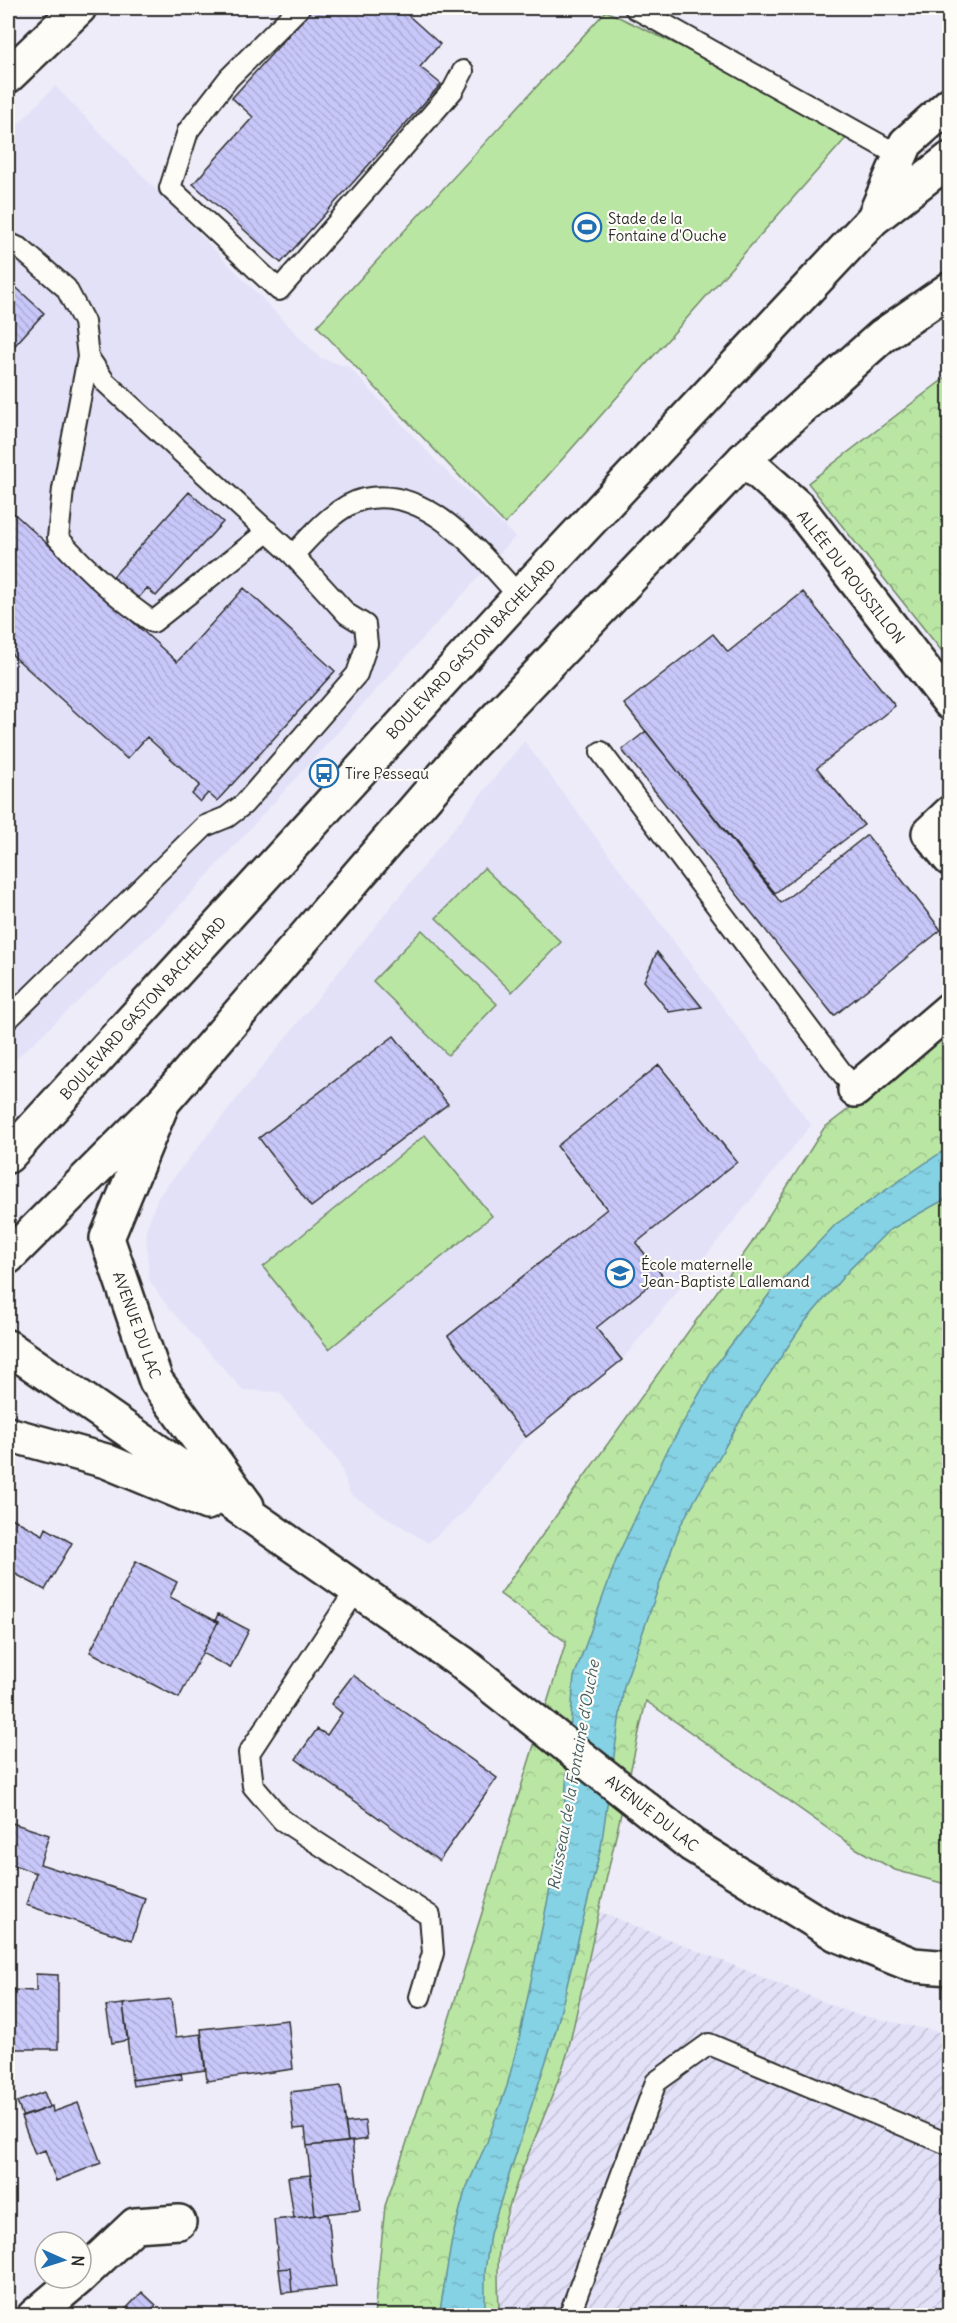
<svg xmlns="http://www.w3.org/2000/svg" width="957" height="2323" font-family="Delius,sans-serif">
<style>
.built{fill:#e2e1f8}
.industrial{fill:url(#industrial-furrows)}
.grass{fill:#bae6a4;stroke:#728868;stroke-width:1.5}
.park{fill:url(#park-crowns);stroke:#728868;stroke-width:1.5}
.water{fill:url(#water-ripples);stroke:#618f9a;stroke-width:1.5}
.building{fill:url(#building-back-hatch);stroke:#2b2b2b;stroke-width:1.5}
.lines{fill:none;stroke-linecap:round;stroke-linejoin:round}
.lane-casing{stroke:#2b2b2b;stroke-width:24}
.street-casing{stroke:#2b2b2b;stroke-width:38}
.secondary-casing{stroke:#2b2b2b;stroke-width:38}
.lane{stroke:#fdfcf7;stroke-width:20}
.street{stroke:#fdfcf7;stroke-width:33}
.secondary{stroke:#fdfcf7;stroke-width:33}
.labels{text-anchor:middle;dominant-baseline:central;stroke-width:4.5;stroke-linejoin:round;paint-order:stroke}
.poi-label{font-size:15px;fill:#2b2b2b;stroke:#fdfcf7;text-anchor:start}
.street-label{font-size:15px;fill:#2b2b2b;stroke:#fdfcf7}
.water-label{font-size:16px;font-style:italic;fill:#465d62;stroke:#fdfcf7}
</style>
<defs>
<pattern id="industrial-furrows" width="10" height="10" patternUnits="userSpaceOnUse" patternTransform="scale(1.5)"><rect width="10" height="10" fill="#e2e1f8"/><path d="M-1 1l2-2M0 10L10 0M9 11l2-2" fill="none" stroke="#c2c1d5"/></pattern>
<pattern id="park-crowns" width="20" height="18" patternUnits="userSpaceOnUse" patternTransform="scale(1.5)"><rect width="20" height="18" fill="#bae6a4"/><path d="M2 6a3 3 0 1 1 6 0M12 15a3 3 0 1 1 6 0" fill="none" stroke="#a0c58d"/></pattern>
<pattern id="water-ripples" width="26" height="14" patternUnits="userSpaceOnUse" patternTransform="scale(1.5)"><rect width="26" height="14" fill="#85d2e4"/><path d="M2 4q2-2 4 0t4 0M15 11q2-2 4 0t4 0" fill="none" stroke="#73b4c4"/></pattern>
<pattern id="building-back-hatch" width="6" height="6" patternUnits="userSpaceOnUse" patternTransform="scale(1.5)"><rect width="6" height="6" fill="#c8c7f9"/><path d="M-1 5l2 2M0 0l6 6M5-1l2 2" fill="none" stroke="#acabd6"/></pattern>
</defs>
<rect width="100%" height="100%" fill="#edecf8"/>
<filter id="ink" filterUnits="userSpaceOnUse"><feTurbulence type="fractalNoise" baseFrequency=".0167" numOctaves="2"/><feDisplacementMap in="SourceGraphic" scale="12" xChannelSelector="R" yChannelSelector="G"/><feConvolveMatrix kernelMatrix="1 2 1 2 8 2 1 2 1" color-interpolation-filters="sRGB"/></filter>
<g filter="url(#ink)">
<path class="built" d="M55,86L320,358L349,367L436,461L515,537L196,888L164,922L8,1066V135Z
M524,741L811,1125L622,1360L526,1437L464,1512L428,1543L350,1494L339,1462L279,1392L243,1390L168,1307L149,1280L146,1230L158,1197Z"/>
<path class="industrial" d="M601,1912L854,2014L949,2034V2315L499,2316L500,2242L584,1975Z"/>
<path class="grass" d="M606,11L854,129L505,524L317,326Z
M484,868L561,942L512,992L436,918Z
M422,930L497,1004L448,1055L373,981Z
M425,1135L492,1216L329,1349L263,1267Z"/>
<path class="park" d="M949,375V660L808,483Z
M949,1032V1885L895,1870L857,1849L646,1701L568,2051C549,2115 513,2176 500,2242C496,2265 499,2292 499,2315L374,2316L385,2206L449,2019L566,1642L500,1594L751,1244L824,1128Z"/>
<path class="water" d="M949,1147V1197L888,1231L849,1270L803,1324L749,1405L680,1526L624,1686L601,1847L556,2030L490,2234L485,2272V2315L439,2316L452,2239L465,2191L487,2142L507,2086L519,2039L563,1826L574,1677L618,1555L666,1453L715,1366L770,1293L836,1224Z"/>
<path class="building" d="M313,8H400L440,44L420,67L441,84L281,263L193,184L253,117L232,98Z
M8,280L44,313L8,353Z
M189,492L223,522L156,596L147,588L135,602L110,580Z
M8,508L177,662L244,588L335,671L217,801L208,793L200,802L192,794L200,785L147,737L127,759L8,651Z
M803,592L895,706L817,768L864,825L775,893L624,704L713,634L728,652Z
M646,731L781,903L867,835L941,930L834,1016L622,750Z
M657,952L702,1007L669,1012L644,981Z
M394,1036L448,1104L311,1207L259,1138Z
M659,1065L737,1162L636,1243L662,1275L596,1328L622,1360L526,1437L448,1336L607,1209L557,1146Z
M8,1516L43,1535L46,1528L72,1543L45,1590L8,1570Z
M136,1561L177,1582L170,1597L218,1622L179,1698L90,1652Z
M218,1614L249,1630L230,1668L202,1653L218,1622L215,1621Z
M353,1675L497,1778L439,1861L296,1759L317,1729L327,1735L342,1713L331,1704Z
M9,1822L49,1835L40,1864L145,1898L132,1940L26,1905L36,1873L8,1863Z
M8,1972L11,1973L10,2032H8Z
M36,1974L58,1975V2049H9L11,1990L36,1991Z
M171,1999L176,2037L201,2034L205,2070L132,2080L123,2004Z
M123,2004L128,2040L112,2043L106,2006Z
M288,2020L293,2069L207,2081L201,2029Z
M181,2073L182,2079L133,2086L132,2080Z
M341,2086L348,2142L307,2146L305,2128L294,2129L290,2092Z
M44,2092L50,2107L23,2117L17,2102Z
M78,2103L101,2163L56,2181L45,2150L35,2154L21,2117L52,2106L53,2112Z
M365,2121L367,2139L348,2142L345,2123Z
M352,2141L360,2210L315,2215L307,2146Z
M311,2175L315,2215L294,2218L288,2177Z
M328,2214L336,2287L292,2292L290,2268L279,2269L274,2220Z
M290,2268L292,2292L282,2293L279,2269Z
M142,2292L156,2305L152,2309L159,2316H119Z"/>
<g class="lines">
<g class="lane-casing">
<path id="lane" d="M299,8L229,78L188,131L170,188L279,290L453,90L463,71
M635,8L900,156
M8,243L21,249L66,288L84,322L88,357L105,382L293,555L347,614L365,625L367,644L357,674L244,804L227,817L205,826L8,1019
M88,357L63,489L58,538C87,570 117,598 153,622L268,531
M293,555C311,536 337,505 364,499C429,485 480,554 519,596
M601,752L855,1090
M356,1590L249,1753L253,1786L282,1820L430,1916L433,1953L420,1997
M569,2316L656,2082L709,2044L950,2145"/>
</g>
<g class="street-casing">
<path id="street" d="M8,76L79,8
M744,459L799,508L950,703
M950,813L929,833L950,859
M855,1090L950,1009
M163,1102L107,1238L156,1381L247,1506
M8,1347L461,1662L692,1845L836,1934L913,1965L950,1968
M8,1434L106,1461L207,1503
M81,2276L135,2225L179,2222
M34,2316L79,2278"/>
</g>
<g class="secondary-casing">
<path id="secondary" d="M875,215L906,143L950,104
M8,1156L529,586L873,219L950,159
M8,1257L163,1102L465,751L744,459L882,336L950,289"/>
</g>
<use href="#lane" class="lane"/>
<use href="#street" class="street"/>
<use href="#secondary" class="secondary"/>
</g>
</g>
<defs>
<g id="stadium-ring" transform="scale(1.5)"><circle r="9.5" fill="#fdfcf7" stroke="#1f6fb2" stroke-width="1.5"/><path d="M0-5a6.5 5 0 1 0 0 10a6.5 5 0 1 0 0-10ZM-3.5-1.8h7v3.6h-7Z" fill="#1f6fb2"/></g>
<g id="bus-ring" transform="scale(1.5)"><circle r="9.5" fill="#fdfcf7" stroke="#1f6fb2" stroke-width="1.5"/><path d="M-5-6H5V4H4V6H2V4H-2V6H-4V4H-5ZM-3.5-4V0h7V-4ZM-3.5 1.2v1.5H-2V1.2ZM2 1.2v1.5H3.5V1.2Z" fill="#1f6fb2"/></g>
<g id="school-ring" transform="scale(1.5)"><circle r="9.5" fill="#fdfcf7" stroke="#1f6fb2" stroke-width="1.5"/><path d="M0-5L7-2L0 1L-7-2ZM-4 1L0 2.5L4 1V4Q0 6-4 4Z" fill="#1f6fb2"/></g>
</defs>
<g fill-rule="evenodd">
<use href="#stadium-ring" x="587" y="227"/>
<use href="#bus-ring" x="324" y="773"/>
<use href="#school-ring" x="620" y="1273"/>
</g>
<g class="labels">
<g class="poi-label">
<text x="608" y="218">Stade de la<tspan x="608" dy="17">Fontaine d'Ouche</tspan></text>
<text x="345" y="773">Tire Pesseau</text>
<text x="641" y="1264">École maternelle<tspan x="641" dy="17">Jean-Baptiste Lallemand</tspan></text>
</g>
<g class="street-label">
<text transform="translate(851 577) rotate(52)">ALLÉE DU ROUSSILLON</text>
<text transform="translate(471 649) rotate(-47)">BOULEVARD GASTON BACHELARD</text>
<text transform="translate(143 1008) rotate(-48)">BOULEVARD GASTON BACHELARD</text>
<text transform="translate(137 1325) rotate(70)">AVENUE DU LAC</text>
<text transform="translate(652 1813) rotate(38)">AVENUE DU LAC</text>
</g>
<g class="water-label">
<text transform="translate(573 1775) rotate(-80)">Ruisseau de la Fontaine d'Ouche</text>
</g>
</g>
<rect width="957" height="2323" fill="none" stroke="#fdfcf7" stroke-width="30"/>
<rect x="15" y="15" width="927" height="2293" fill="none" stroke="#2b2b2b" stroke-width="2" filter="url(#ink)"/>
<g transform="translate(63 2260) rotate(93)"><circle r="28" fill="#fdfcf7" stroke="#a9a8a5" stroke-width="1.5"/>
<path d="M0-4.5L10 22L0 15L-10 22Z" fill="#1f6fb2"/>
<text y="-9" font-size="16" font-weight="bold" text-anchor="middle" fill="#2b2b2b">N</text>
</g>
</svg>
